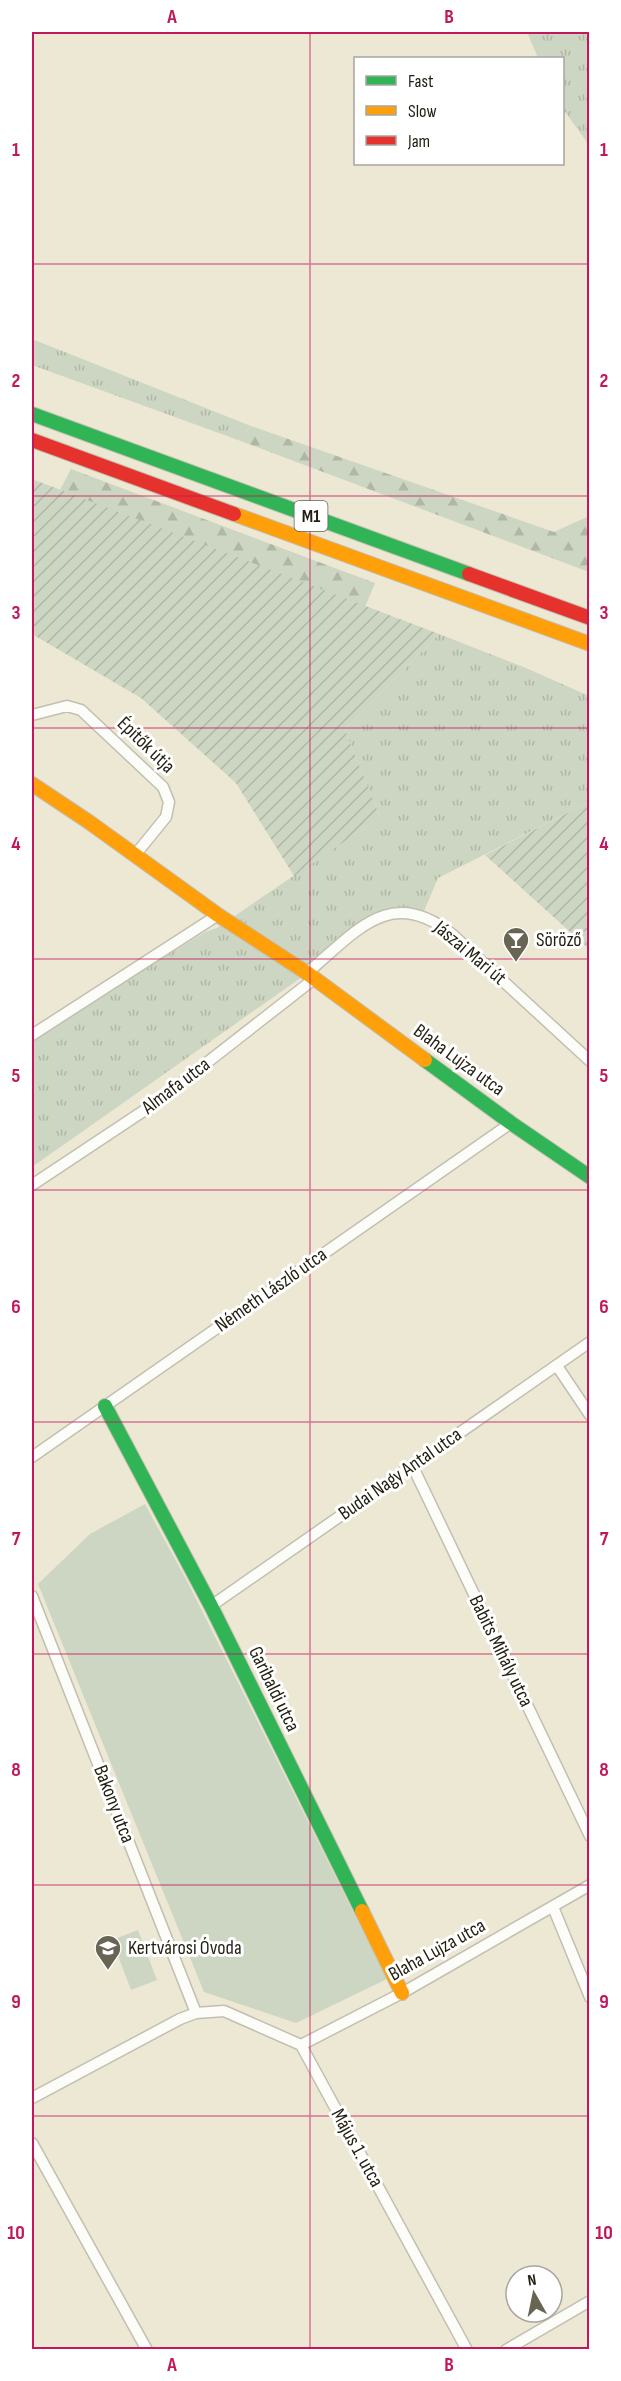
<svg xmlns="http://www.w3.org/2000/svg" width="621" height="2381" font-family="'Sofia Sans Condensed',sans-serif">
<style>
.grass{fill:url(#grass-tufts)}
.forest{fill:url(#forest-firs)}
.park{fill:#cdd6c2}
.garden{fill:url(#garden-furrows)}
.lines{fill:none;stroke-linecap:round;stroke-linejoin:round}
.street-casing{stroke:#c3bfb0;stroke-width:13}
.fast-casing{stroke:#c3bfb0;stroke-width:16}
.slow-casing{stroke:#c3bfb0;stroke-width:16}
.jam-casing{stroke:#c3bfb0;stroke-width:16}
.street{stroke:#fcfcf9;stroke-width:10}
.fast{stroke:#30b455;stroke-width:14}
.slow{stroke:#ff9f0a;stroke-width:14}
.jam{stroke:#e5322d;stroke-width:14}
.grid{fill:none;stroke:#c2185b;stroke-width:1.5;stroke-opacity:0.55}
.labels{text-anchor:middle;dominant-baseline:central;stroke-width:6;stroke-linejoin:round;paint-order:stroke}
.shield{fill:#fff;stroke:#646258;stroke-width:1.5}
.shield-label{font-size:18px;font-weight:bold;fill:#221f11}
.street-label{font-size:20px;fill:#221f11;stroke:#fff}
.poi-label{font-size:20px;fill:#221f11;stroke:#fff;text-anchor:start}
.neatline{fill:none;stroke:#c2185b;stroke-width:2}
.grid-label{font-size:20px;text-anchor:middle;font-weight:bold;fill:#c2185b}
</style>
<defs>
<pattern id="grass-tufts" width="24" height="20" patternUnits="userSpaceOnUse" patternTransform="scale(1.5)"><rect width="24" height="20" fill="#cdd6c2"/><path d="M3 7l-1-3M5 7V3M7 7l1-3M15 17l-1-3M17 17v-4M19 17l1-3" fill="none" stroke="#b0b7a6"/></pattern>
<pattern id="forest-firs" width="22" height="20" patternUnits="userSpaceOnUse" patternTransform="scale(1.5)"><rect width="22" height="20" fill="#cdd6c2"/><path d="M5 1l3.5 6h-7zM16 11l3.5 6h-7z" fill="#b0b7a6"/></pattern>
<pattern id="garden-furrows" width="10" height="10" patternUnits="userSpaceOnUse" patternTransform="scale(1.5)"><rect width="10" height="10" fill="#cdd6c2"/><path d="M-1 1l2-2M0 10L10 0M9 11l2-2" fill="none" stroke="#b0b7a6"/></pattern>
</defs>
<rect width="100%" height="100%" fill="#ece8d4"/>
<path class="grass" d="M527,32H589V145L563,109L562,58H538Z
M32,339L251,426L238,440L32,365Z
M439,634L526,668L589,696V802L438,878L424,911L407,909L389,911L367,918L302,977L32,1167V1039L205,932L217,928L380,817L345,730Z"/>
<path class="forest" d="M251,426L554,532L589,516V572L238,440Z
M71,469L375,583L365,607L60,490Z"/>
<path class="park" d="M145,1504L187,1581L387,1979L296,2023L204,1992L38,1584L90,1534Z
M138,1930L157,1980L131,1990L112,1940Z"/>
<path class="garden" d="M32,479L439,634L345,730L380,817L294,876L236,783L141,698L32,634Z
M589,802V949L485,855Z"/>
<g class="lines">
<g class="street-casing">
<path id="street" d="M32,715L67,706L81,710L163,787L169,802L166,817L135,855
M307,973C356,932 390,884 453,935L590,1061
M32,1035L218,915
M32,1185L154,1104L314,979
M557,1366L590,1415
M32,1457L511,1123
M412,1465L590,1836
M32,1596L196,2013
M211,1606L590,1342
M553,1907L590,1997
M301,2045L402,1993L590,1885
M32,2098L180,2019L196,2013L224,2011L301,2045L467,2350
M32,2143L147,2350
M506,2350L590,2301"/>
</g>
<g class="fast-casing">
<path id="fast" d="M32,414L469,574
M425,1060L511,1123L590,1177
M105,1406L211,1606L362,1911"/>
</g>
<g class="slow-casing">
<path id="slow" d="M234,514L590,644
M32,784L89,822L218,915L307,973L425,1060
M362,1911L402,1993"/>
</g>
<g class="jam-casing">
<path id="jam" d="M32,440L234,514
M469,574L590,618"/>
</g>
<use href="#street" class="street"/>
<use href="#fast" class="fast"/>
<use href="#slow" class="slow"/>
<use href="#jam" class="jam"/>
</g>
<path class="grid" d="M310,32V2350M32,264H590M32,496H590M32,728H590M32,959H590M32,1190H590M32,1422H590M32,1654H590M32,1885H590M32,2116H590"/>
<defs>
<g id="bar-pin" transform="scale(1.35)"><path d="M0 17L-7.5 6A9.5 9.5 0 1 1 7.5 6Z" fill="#696555" stroke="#fff"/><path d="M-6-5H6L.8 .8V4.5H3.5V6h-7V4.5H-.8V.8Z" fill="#fff"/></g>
<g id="school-pin" transform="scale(1.35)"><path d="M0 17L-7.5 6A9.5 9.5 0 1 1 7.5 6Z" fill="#696555" stroke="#fff"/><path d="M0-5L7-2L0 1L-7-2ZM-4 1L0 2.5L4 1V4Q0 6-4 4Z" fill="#fff"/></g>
</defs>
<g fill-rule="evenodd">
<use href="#bar-pin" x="516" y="940"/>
<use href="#school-pin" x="108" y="1948"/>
</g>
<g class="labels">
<rect class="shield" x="294.5" y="501" width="33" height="30" rx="4.5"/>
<g class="shield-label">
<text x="311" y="516">M1</text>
</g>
<g class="street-label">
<text transform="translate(146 745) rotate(44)">Építők útja</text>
<text transform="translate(470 953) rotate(40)">Jászai Mari út</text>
<text transform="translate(459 1060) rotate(36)">Blaha Lujza utca</text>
<text transform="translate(176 1086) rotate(-37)">Almafa utca</text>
<text transform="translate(271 1290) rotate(-35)">Németh László utca</text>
<text transform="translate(400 1474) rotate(-35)">Budai Nagy Antal utca</text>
<text transform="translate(501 1651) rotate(64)">Babits Mihály utca</text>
<text transform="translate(274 1689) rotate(64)">Garibaldi utca</text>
<text transform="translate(114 1804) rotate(69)">Bakony utca</text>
<text transform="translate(437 1950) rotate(-29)">Blaha Lujza utca</text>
<text transform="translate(357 2148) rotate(61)">Május 1. utca</text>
</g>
<g class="poi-label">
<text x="536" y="940">Söröző</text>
<text x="128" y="1948">Kertvárosi Óvoda</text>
</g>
</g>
<rect width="621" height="2381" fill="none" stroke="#ffffff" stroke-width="66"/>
<rect x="354" y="57" width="210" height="108" fill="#ffffff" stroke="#a7a5a0" stroke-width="1.5"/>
<rect x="366" y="76" width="30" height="9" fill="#30b455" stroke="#a7a5a0" stroke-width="1.5"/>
<text x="408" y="87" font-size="18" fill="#221f11">Fast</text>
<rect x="366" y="106" width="30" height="9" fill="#ff9f0a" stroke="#a7a5a0" stroke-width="1.5"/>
<text x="408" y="117" font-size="18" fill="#221f11">Slow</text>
<rect x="366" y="136" width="30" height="9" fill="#e5322d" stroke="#a7a5a0" stroke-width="1.5"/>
<text x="408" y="147" font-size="18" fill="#221f11">Jam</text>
<g transform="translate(534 2294) rotate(351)"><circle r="28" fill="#ffffff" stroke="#a7a5a0" stroke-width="1.5"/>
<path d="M0-4.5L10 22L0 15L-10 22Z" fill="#696555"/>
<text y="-9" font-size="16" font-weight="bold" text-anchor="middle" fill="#221f11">N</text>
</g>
<rect x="33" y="33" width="555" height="2315" class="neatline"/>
<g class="grid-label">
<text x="172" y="23">A</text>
<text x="449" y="23">B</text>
<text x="16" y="156">1</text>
<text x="604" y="156">1</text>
<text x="16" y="387">2</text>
<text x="604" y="387">2</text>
<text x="16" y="619">3</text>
<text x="604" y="619">3</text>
<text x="16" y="850">4</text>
<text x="604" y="850">4</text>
<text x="16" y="1082">5</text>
<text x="604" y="1082">5</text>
<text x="16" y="1313">6</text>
<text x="604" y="1313">6</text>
<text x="16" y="1545">7</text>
<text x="604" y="1545">7</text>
<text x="16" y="1776">8</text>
<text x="604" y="1776">8</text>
<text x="16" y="2008">9</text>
<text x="604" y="2008">9</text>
<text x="16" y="2239">10</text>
<text x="604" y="2239">10</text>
<text x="172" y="2371">A</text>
<text x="449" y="2371">B</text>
</g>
</svg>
